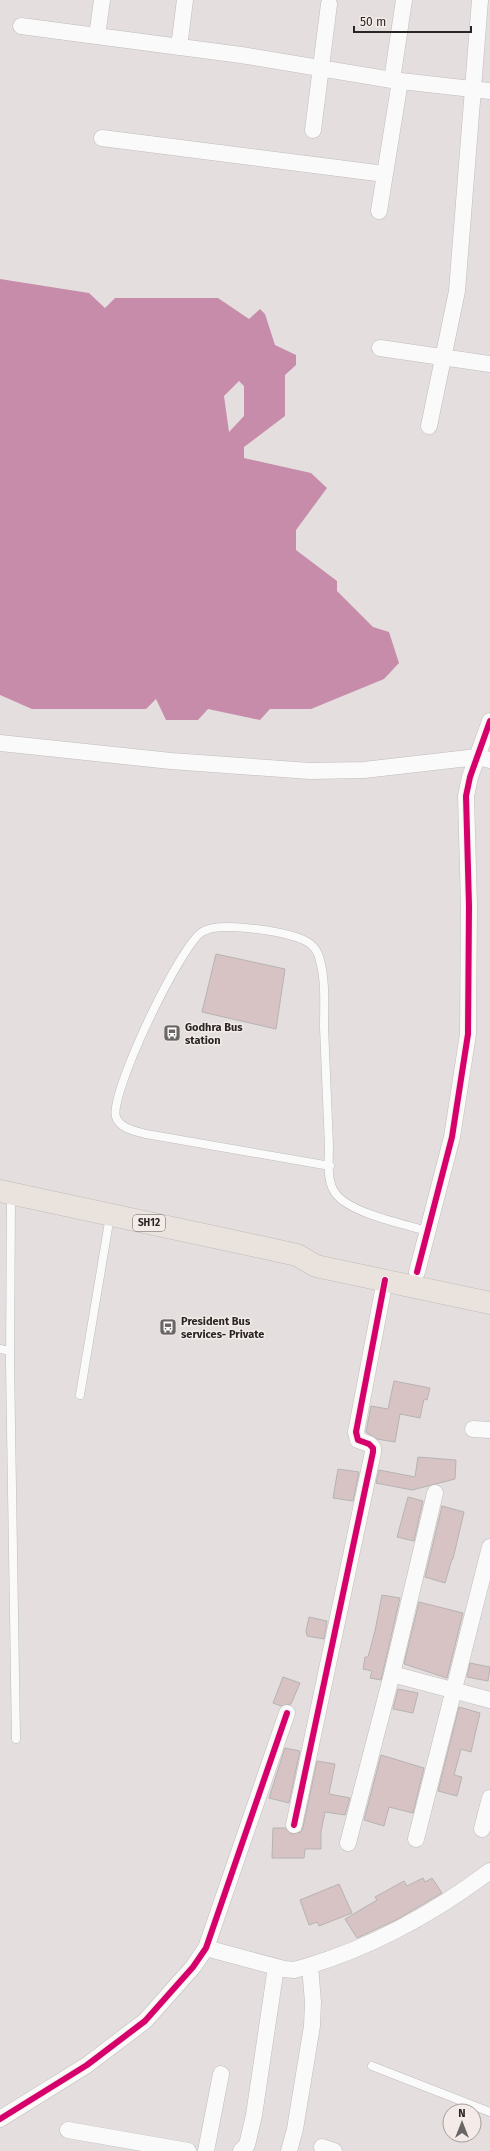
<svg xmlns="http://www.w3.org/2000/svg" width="490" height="2151" font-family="'Fira Sans',sans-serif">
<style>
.water{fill:#c78caa;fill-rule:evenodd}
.building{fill:#d7c3c4;stroke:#b7b3b3}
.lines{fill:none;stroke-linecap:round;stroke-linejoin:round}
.service-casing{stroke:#c0bcbc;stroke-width:9}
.minor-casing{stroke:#c0bcbc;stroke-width:17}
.primary-casing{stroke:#bebcbb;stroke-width:23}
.service{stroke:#fbfafa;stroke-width:8}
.minor{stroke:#fbfafa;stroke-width:16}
.primary{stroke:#e9e2dd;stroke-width:22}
.cycleway-casing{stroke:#f4ebe8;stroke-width:8}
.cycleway{stroke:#d6006c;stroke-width:6}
.labels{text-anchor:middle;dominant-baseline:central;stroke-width:3;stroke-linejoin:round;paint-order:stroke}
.shield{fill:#f4ebe8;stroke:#65605f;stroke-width:1}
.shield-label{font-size:10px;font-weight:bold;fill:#282524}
.poi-label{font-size:11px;font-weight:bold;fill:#282524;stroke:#f4ebe8;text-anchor:start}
</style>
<rect width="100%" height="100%" fill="#e4dfde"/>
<path class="water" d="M0,279L89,293L105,308L115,298H218L249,319L260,309L265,314L275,345L296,355V365L285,375V416L244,447V458L311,473L327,488L296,530V550L337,581V591L373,627L389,632L399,663L384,679L311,709H270L260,720L208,709L198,720H166L156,699L146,709H32L0,695ZM239,381L244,386V416L229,432L224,396Z"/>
<path class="building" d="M216,954L285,969L276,1029L202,1012Z
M394,1381L430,1388L427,1400L424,1399L420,1418L400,1414L395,1442L377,1439L366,1432L371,1406L388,1409Z
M418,1457L456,1460L455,1479L412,1490L376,1483L379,1470L415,1477Z
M338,1469L359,1472L353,1501L333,1498Z
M408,1497L423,1501L414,1541L397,1537Z
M442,1506L464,1512L453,1559H452L445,1583L425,1577Z
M382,1595L400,1598L381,1680L370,1678L372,1671L363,1669L365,1657H368L375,1631Z
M419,1602L463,1613L447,1678L404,1664Z
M309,1617L327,1621L324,1639L307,1636L306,1631Z
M470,1663L490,1667L488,1681L467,1677Z
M283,1677L300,1683L291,1704L281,1706L273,1703Z
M398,1689L418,1693L413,1713L393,1709Z
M459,1707L480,1713L471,1752L461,1749L454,1775L462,1777L457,1796L438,1791Z
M285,1748L300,1751L289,1803L269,1798Z
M381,1755L424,1768L413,1813L389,1807L384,1826L364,1820Z
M317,1761L335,1764L329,1794L350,1798L345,1815L325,1812L321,1831V1849H305L304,1858H272L273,1828H285L292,1834L301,1832L303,1827Z
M423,1878L425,1882L432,1878L442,1893L398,1919L357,1938L345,1919L377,1900L375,1897L404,1881L407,1886Z
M339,1884L352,1913L319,1926L317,1922L309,1925L300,1900Z"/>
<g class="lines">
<g class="service-casing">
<path id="service" d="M330,1166L146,1134C136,1131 120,1129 116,1117C109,1094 180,946 202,932C218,921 276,931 296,937C306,940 316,946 319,957C326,979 324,1005 324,1028C326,1067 327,1106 329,1146C329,1160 326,1182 336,1194C350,1213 404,1224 427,1231
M11,1194L10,1364L16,1739
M0,1349L10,1351
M80,1395L110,1216
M372,2066L490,2112"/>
</g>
<g class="minor-casing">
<path id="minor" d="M21,26L241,55L392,80L490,91
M97,36L102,0
M179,47L185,0
M392,80L404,0
M313,130L329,4
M102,138L385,174
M379,211L400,81
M380,348L490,364
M429,426L457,291L480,0
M0,743L171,761L310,771L364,770L477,757L490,760
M417,1272L452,1137L468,1034L469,906L466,796L470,777L490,721
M473,1429L490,1430
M392,1674L490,1700
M294,1825L373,1452V1448L369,1444L358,1440L356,1432L385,1280
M482,1829L490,1798
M416,1839L490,1547
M348,1843L392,1674L435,1493
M206,1948L284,1969L294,1970L305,1967C373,1947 434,1913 490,1871
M0,2119L87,2065L145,2021L193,1967L206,1948L287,1713
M68,2130L188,2151
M322,2147L334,2151
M206,2151L221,2074
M241,2151L247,2145L254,2115L276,1967
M289,2151L295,2129L312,2026L313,2002L310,1966"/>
</g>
<g class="primary-casing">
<path id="primary" d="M0,1191L270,1249L297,1255L316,1266L490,1303"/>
</g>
<use href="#service" class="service"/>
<use href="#minor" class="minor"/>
<use href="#primary" class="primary"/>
<g class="cycleway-casing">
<path id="cycleway" d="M417,1272L452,1137L468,1034L469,906L466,796L470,777L490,721
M294,1825L373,1452V1448L369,1444L358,1440L356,1432L385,1280
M0,2119L87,2065L145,2021L193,1967L206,1948L287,1713"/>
</g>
<use href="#cycleway" class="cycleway"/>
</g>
<defs>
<g id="bus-square" transform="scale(0.9)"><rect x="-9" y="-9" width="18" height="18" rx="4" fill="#6a6665" stroke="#f4ebe8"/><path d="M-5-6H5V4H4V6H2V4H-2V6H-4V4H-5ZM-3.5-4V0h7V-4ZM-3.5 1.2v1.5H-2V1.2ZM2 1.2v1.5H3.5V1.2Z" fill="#fff"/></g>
</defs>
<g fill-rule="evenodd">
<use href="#bus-square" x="172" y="1033"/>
<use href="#bus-square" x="168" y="1327"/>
</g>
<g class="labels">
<rect class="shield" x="133" y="1215" width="32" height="16" rx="3"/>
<g class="shield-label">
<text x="149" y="1223">SH12</text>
</g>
<g class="poi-label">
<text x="185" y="1027">Godhra Bus<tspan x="185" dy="13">station</tspan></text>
<text x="181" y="1321">President Bus<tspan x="181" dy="13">services- Private</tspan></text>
</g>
</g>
<g transform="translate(462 2123)"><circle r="19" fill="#f4ebe8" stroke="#a29c9a"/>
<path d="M0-3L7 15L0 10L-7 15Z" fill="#6a6665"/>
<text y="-6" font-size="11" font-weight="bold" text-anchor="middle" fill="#282524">N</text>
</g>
<path d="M354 26v6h117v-6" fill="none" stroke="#282524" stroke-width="2"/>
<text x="360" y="26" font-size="12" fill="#282524" stroke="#f4ebe8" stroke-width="3" paint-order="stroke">50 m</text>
</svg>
